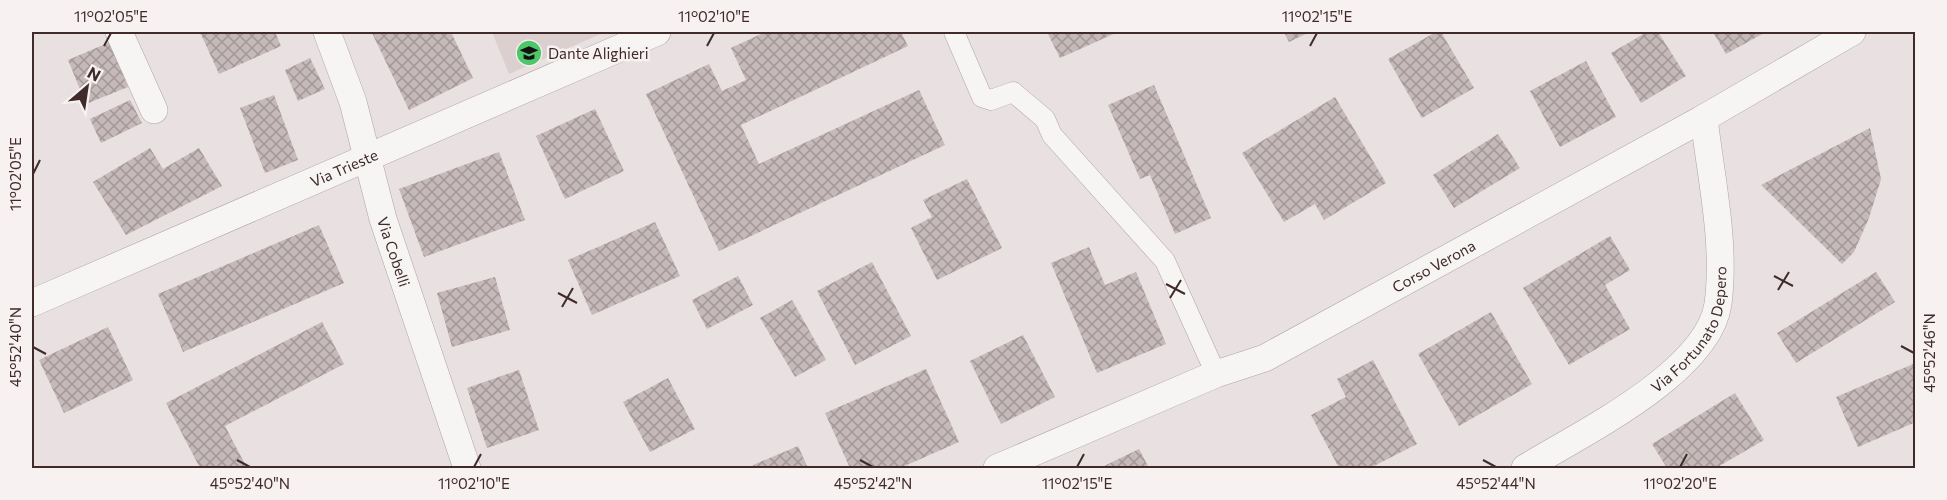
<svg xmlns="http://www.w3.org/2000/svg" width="1947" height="500" font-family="Commissioner,sans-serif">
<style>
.built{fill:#dbcfcf}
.building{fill:url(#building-cross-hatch)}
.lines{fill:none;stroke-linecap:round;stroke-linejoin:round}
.pedestrian-casing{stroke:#b0a3a3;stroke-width:21}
.minor-casing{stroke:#b0a3a3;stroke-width:28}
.pedestrian{stroke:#f7f4f4;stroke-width:20}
.minor{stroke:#f7f4f4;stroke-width:27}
.ticks{fill:none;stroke:#402b2a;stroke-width:2}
.labels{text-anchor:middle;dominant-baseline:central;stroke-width:5;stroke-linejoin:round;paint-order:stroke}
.poi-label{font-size:15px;fill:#402b2a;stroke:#f7f1f1;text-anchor:start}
.street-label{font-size:15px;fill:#402b2a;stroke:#f7f1f1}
.neatline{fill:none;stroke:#402b2a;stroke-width:2}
.ticks-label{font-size:15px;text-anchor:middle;fill:#402b2a}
</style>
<defs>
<pattern id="building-cross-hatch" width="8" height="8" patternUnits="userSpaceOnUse" patternTransform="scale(1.5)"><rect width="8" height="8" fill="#c6b9b9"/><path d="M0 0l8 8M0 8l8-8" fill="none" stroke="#a29797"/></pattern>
</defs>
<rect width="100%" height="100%" fill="#e9e1e1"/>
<path class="built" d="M492,32H605L509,74Z"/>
<path class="building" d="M200,32H275L281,46L219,74Z
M374,32H451L473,78L409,110L372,33Z
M765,32H901L908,46L741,125L759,164L919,90L945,145L719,251L646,94L709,64L722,91L746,80L731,48Z
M1047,32H1118L1060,58Z
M1284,32H1310L1289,42Z
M1436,32H1441L1474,88L1422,118L1388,59Z
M1647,32H1658L1686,76L1641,103L1611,53Z
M1713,32H1766L1726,54Z
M110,42L128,87L86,104L68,60Z
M310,58L325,89L298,101L285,70Z
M1586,61L1616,117L1560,147L1530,91Z
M1154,85L1211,218L1175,234L1150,175L1140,179L1108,105Z
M274,95L298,160L265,173L240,108Z
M1335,97L1386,183L1324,220L1315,204L1284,222L1242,153Z
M130,100L142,123L101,143L90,119Z
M595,109L624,171L565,199L536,136Z
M1870,128L1881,179L1869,218L1854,252L1842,264L1761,185Z
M1498,134L1520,168L1454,208L1433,175Z
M150,148L163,169L199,148L222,186L126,235L93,182Z
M499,152L525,220L424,257L399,189Z
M967,179L1002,248L937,280L911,228L932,217L923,200Z
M655,222L680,276L592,315L568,260Z
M319,225L344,283L183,352L158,294Z
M1610,236L1630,270L1605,285L1630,329L1569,365L1523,288Z
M1089,247L1105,285L1136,272L1166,344L1097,373L1051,263Z
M872,262L911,336L855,365L817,291Z
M1876,272L1895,302L1796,363L1777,333Z
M738,276L753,305L707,329L692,300Z
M495,277L510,330L452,347L437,293Z
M792,300L826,360L795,377L760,318Z
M1491,312L1532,384L1459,426L1418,354Z
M322,322L344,364L225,426L247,468H200L166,403Z
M108,327L133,380L64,413L39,360Z
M1023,335L1055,397L1001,424L970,361Z
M1373,360L1417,444L1370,468H1339L1311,415L1346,397L1337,379Z
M1913,364L1916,369V422L1858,447L1836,397Z
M926,369L959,442L900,468H850L825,413Z
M519,370L539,430L487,448L467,388Z
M668,378L695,429L650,452L623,402Z
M1735,393L1764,440L1716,468H1667L1652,444Z
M798,446L808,468H754L753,465Z
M1139,449L1149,468H1100Z"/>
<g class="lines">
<g class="pedestrian-casing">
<path id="pedestrian" d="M954,32L982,97L991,100L1013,92L1045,119L1052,135L1165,261L1216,374"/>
</g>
<g class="minor-casing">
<g id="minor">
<path d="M119,32L154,110"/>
<path id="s1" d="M327,32L353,102L383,219L467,468"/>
<path id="s2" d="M32,303L657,32"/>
<path id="s3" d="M997,468L1216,374L1265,358L1704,118L1852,32"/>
<path id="s4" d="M1525,468C1580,434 1708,373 1718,304C1726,243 1711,179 1704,118"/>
</g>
</g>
<use href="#pedestrian" class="pedestrian"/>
<use href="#minor" class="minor"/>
</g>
<path class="ticks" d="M104,46L111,33M707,46L714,33M1310,46L1317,33M33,174L40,160M1774,276L1793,286M1166,284L1185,294M1778,290L1789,272M558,293L577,303M1170,298L1181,280M562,307L573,288M1901,346L1914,353M33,347L46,354M237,460L250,467M860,460L873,467M1483,460L1496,467M474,467L481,454M1077,467L1084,454M1680,467L1687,454"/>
<defs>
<g id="school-disc" transform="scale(1.35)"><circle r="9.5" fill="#4dc769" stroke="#f7f1f1"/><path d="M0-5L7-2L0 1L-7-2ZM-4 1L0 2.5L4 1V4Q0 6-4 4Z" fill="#111"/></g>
</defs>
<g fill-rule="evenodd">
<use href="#school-disc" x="529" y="53"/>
</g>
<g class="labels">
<g class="poi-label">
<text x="548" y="53">Dante Alighieri</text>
</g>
<g class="street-label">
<text stroke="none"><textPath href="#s2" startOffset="340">Via Trieste</textPath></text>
<text stroke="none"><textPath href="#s1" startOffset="230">Via Cobelli</textPath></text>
<text stroke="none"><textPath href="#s3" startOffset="482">Corso Verona</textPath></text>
<text stroke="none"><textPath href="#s4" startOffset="224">Via Fortunato Depero</textPath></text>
</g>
</g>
<rect width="1947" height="500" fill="none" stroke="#f7f1f1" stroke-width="66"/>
<g transform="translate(87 87) rotate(29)" stroke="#f7f1f1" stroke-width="4.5" paint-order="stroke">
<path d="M0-4.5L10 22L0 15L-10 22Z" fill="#402b2a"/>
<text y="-9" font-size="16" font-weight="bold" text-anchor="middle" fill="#402b2a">N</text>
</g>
<rect x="33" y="33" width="1881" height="434" class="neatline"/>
<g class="ticks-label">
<text x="111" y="22">11°02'05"E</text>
<text x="714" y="22">11°02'10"E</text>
<text x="1317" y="22">11°02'15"E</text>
<text transform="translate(16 174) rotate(-90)" y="5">11°02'05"E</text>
<text transform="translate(16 347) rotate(-90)" y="5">45°52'40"N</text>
<text transform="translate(1930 353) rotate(-90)" y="5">45°52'46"N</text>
<text x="250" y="489">45°52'40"N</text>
<text x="474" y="489">11°02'10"E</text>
<text x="873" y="489">45°52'42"N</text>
<text x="1077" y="489">11°02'15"E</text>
<text x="1496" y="489">45°52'44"N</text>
<text x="1680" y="489">11°02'20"E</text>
</g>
</svg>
